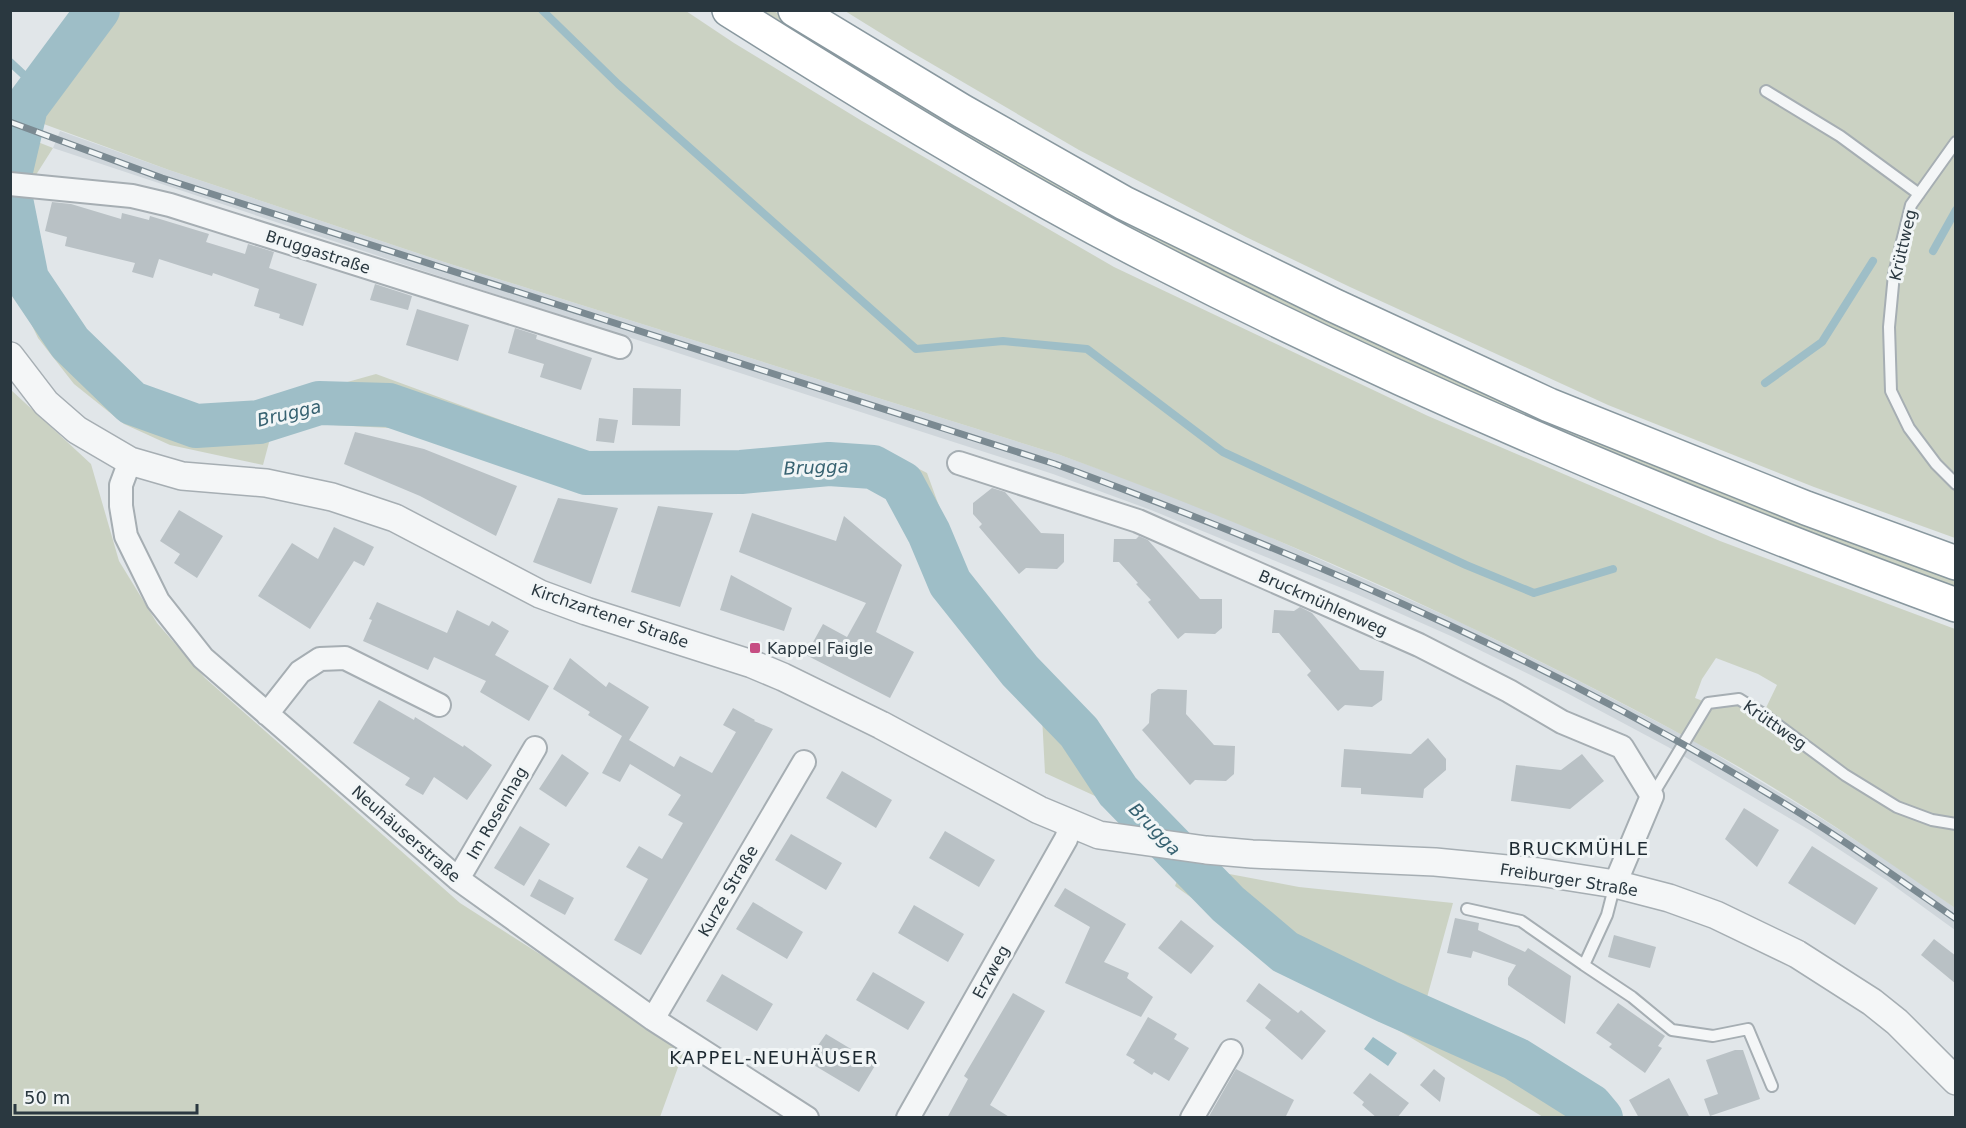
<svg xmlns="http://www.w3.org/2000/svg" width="1966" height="1128" font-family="'DejaVu Sans',sans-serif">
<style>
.built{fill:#cfd6db}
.green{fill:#cbd2c3;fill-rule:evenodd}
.water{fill:#9ebec7}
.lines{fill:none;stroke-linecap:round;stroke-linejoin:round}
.stream{stroke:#9ebec7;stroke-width:8}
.river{stroke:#9ebec7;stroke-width:44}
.building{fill:#b9c1c5}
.service-casing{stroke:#a6aeb3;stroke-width:14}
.minor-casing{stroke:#a6aeb3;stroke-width:26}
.tertiary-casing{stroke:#a6aeb3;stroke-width:30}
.trunk-casing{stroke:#89989f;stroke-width:36}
.service{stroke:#f4f6f7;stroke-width:10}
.minor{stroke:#f4f6f7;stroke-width:22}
.tertiary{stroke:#f4f6f7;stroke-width:27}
.trunk{stroke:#fff;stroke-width:33}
.rail-casing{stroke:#7b8a92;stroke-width:7}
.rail{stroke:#f1f5f6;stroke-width:4.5;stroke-dasharray:14;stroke-linecap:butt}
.poi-dot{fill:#c64e83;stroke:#f1f5f6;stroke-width:2}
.labels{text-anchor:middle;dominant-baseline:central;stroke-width:6;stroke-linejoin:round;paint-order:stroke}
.street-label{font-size:16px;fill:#2a3840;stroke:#f1f5f6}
.poi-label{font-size:16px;fill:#2a3840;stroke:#f1f5f6;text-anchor:start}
.water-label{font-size:18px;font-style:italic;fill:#376271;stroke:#f1f5f6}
.neighbourhood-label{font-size:18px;letter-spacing:1.5px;fill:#1d2931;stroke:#f1f5f6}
</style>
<rect width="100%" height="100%" fill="#e1e6e9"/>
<path class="built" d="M60,131L169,170L444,262L1060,455L1161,491L1250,528L1462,623L1575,679L1694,741L1819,817L1895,865L1955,908V930L1886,880L1811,831L1668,747L1565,692L1453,637L1354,593L1151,510L1053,474L442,277L53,148Z"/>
<path class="green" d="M90,11H686L734,43L862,121L1114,267L1428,416L1720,541L1955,629V908C1885,859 1814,811 1739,767C1665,724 1588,685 1511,647C1364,575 1214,511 1060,455L444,262L169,170L22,116ZM1716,658L1758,674L1777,685L1763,714L1739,699L1708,703L1695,698L1702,679Z
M756,11H774L918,102L1955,579V589L1643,470L1401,363L1196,265L914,111Z
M845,11H1955V538L1814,487L1608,405L1350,287L1246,237L1079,150L908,50Z
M10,131L53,148L34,178L11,177Z
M11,190L33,191L34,272L70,330L101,366L148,398L199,410L308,393L376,374L572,446L612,459L845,445L886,452L927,473L979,616L1064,699L1149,802L1163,813L1119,807L1045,773L1042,716L962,627L891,487L854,464L646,481L547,474L425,430L315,424L271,435L263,465L170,445L124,424L74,384L38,338L11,282Z
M10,389L91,464L119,561L157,623L205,678L460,903L579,979L687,1052L681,1059L660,1117H11Z
M1182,869L1224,873L1299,887L1453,903L1426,1001L1501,1033L1558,1065L1618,1117H1543L1268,952L1175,886Z"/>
<path class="water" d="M1373,1037L1397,1053L1388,1066L1364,1049Z"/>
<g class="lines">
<path class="stream" d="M542,10L618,84L916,349L1003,341L1087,349L1223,452L1466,565L1534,593L1613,569
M10,62L39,89
M1933,251L1956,210
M1765,383L1822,342L1873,261"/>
<path class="river" d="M10,175L26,107L98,10
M10,194L27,279L70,343L132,403L196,426L259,422L319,403L389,405L586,473L741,472L829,464L873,467L902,483L929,533L950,583L1020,671L1079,732L1118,791L1228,904L1285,952L1388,1002L1516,1059L1591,1106L1601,1118"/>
</g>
<path class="building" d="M52,202L71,204L121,219L122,213L149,220L150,216L209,234L206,242L245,254L248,244L274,252L269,268L317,284L303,326L279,318L280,314L254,306L259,289L213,273L212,276L159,259L153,278L132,272L135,263L65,246L67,237L45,231Z
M375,284L412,296L408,310L370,300Z
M417,309L469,325L458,361L406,345Z
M515,328L537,335L536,339L592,358L581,390L540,377L544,364L508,353Z
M633,388L681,389L680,426L632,425Z
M599,418L618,420L614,443L596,441Z
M355,432L424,449L517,486L496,536L420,496L344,464Z
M992,488L1005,492L1041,533L1064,534V562L1057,569L1026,568L1019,574L979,527L982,524L973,514V503Z
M558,498L618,508L591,584L533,562Z
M658,506L713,513L680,607L631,592Z
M179,510L223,536L197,578L174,563L180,554L160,541Z
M752,513L836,541L844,516L902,565L876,632L914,652L890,698L806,655L823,624L847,637L866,603L739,552Z
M334,527L374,547L364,566L354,561L310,629L258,596L292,543L318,559Z
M1139,536L1148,540L1200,599H1222V628L1215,634L1185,633L1178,639L1148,602L1151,600L1136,584L1138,583L1119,562H1113L1114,539H1136Z
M731,575L792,608L784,631L720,610Z
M377,602L447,633L457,610L489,626L492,621L509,631L495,655L549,686L529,721L480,692L486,681L434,657L428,670L363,641L372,620L369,619Z
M1300,607L1312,613L1360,670L1384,671L1382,700L1372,707L1345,705L1338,711L1307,675L1311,671L1279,633H1272L1274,610L1294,611Z
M570,658L606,687L609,682L649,707L629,740L674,767L680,756L712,773L736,732L723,725L733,708L755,720L754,721L773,729L641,955L614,940L648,879L626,867L639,846L662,859L683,823L668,815L681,795L630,764L620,782L602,773L622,736L588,715L590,712L553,689Z
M1158,689L1187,690L1186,714L1214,745L1235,746L1234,774L1226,781L1195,780L1190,785L1142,730L1149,723L1151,694Z
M379,700L414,720L415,717L463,747L464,745L492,765L467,800L434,777L423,795L405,785L410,778L353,743Z
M1428,738L1446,759V770L1424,789L1423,798L1361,794V788L1341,787L1344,749L1411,754Z
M562,754L589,773L566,807L539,789Z
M1582,754L1604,781L1570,809L1511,801L1516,765L1561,770Z
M842,771L892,800L876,828L826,798Z
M1744,808L1779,830L1757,867L1725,839Z
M520,826L550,844L524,886L494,868Z
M945,831L995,860L979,887L929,858Z
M791,834L842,863L826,890L775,860Z
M1812,846L1878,888L1855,925L1788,883Z
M539,879L574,898L565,915L530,896Z
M1065,888L1126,924L1104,962L1129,973L1127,978L1153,997L1141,1017L1065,983L1090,927L1054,906Z
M753,902L803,932L787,959L736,929Z
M914,905L964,934L948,962L898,933Z
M1455,918L1479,923L1478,930L1525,952L1528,948L1571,976L1565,1024L1508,985V978L1516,965L1473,951L1471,958L1447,953Z
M1181,920L1214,946L1191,974L1158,948Z
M1614,935L1656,947L1650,968L1608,957Z
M1934,939L1956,956V984L1921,955Z
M873,972L925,1002L908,1030L856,1000Z
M722,974L773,1004L757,1031L706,1001Z
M1259,983L1298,1013L1301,1010L1326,1031L1302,1060L1265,1028L1271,1020L1246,1001Z
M1013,993L1045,1011L990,1105L1011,1118H947L968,1079L964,1076Z
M1618,1003L1665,1036L1658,1046L1662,1048L1645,1073L1609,1047L1612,1044L1596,1033Z
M1148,1017L1177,1034L1174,1039L1189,1048L1169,1081L1154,1072L1152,1075L1133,1063L1135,1060L1126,1055Z
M826,1034L876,1064L859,1092L807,1061Z
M1735,1050H1743L1760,1099L1710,1116L1704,1099L1718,1094L1706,1060Z
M1236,1069L1294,1100L1285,1118H1208Z
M1434,1069L1445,1078L1440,1102L1420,1085Z
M1370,1073L1409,1103L1397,1118H1377L1362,1105L1364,1102L1353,1093Z
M1669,1078L1690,1118H1639L1629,1100Z"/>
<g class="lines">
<g class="service-casing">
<path id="service" d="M1766,91L1840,136L1919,194
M1956,142L1911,205L1894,274L1889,327L1891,391L1909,428L1936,464L1956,484
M1652,796L1708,703L1739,699L1763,714L1845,775L1897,807L1932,820L1956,824
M1615,884L1607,915L1584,965L1632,997L1672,1030L1713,1036L1748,1029L1772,1086
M1467,909L1521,921L1584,965"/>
</g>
<g class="minor-casing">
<path id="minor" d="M10,184L132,196L170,205L620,347
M130,461L121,485V506L126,536L158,601L203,658L458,879L653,1019L807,1118
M959,463L1138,521L1419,645L1509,691L1562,722L1622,747L1652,796L1615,884
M267,714L300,672L320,659L345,658L439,705
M458,879L535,748
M653,1019L804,762
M908,1118L1066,839L1071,825
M1192,1118L1231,1051"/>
</g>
<g class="tertiary-casing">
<path id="tertiary" d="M10,356L46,403L77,430L130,461L182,476L266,483L332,497L395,518L540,594L586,611L752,664L783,677L881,725L1039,810L1099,835L1206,850L1252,854L1435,862L1539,872L1615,884L1669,898L1716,915L1797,954L1872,1002L1897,1022L1956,1081"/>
</g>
<g class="trunk-casing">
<path id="trunk" d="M729,10C869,98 1009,185 1156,260C1415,393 1683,505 1956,605
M795,10L962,111L1124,203L1333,305L1549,405L1806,508L1956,563"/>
</g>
<use href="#service" class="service"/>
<use href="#minor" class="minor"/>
<use href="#tertiary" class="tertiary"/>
<use href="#trunk" class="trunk"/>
<g class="rail-casing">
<path id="rail" d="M10,122L162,178L1055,464C1316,559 1583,675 1817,824C1864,854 1910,887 1956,919"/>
</g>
<use href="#rail" class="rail"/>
</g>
<rect class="poi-dot" x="749" y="642" width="12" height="12" rx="3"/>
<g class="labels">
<g class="street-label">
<text transform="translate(1903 245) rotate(-77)">Krüttweg</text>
<text transform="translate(318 252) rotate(18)">Bruggastraße</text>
<text transform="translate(1323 603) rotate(24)">Bruckmühlenweg</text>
<text transform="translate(610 616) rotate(19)">Kirchzartener Straße</text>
<text transform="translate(1775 725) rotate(35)">Krüttweg</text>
<text transform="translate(497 813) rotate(-60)">Im Rosenhag</text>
<text transform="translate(406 834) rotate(41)">Neuhäuserstraße</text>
<text transform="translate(1569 880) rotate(9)">Freiburger Straße</text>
<text transform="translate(728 891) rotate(-60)">Kurze Straße</text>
<text transform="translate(991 972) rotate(-61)">Erzweg</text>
</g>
<g class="poi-label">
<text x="767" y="648">Kappel Faigle</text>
</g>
<g class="water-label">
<text transform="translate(289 413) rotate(-13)">Brugga</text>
<text transform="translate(816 467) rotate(-2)">Brugga</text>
<text transform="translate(1155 829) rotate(46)">Brugga</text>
</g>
<g class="neighbourhood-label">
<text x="1579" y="848">BRUCKMÜHLE</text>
<text x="774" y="1057">KAPPEL-NEUHÄUSER</text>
</g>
</g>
<rect width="1966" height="1128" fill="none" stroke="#2a3840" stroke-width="24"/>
<path d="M15 1104v9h182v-9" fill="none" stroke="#2a3840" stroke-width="3"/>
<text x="24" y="1104" font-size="18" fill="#2a3840" stroke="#f1f5f6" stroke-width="4.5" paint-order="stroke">50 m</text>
</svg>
